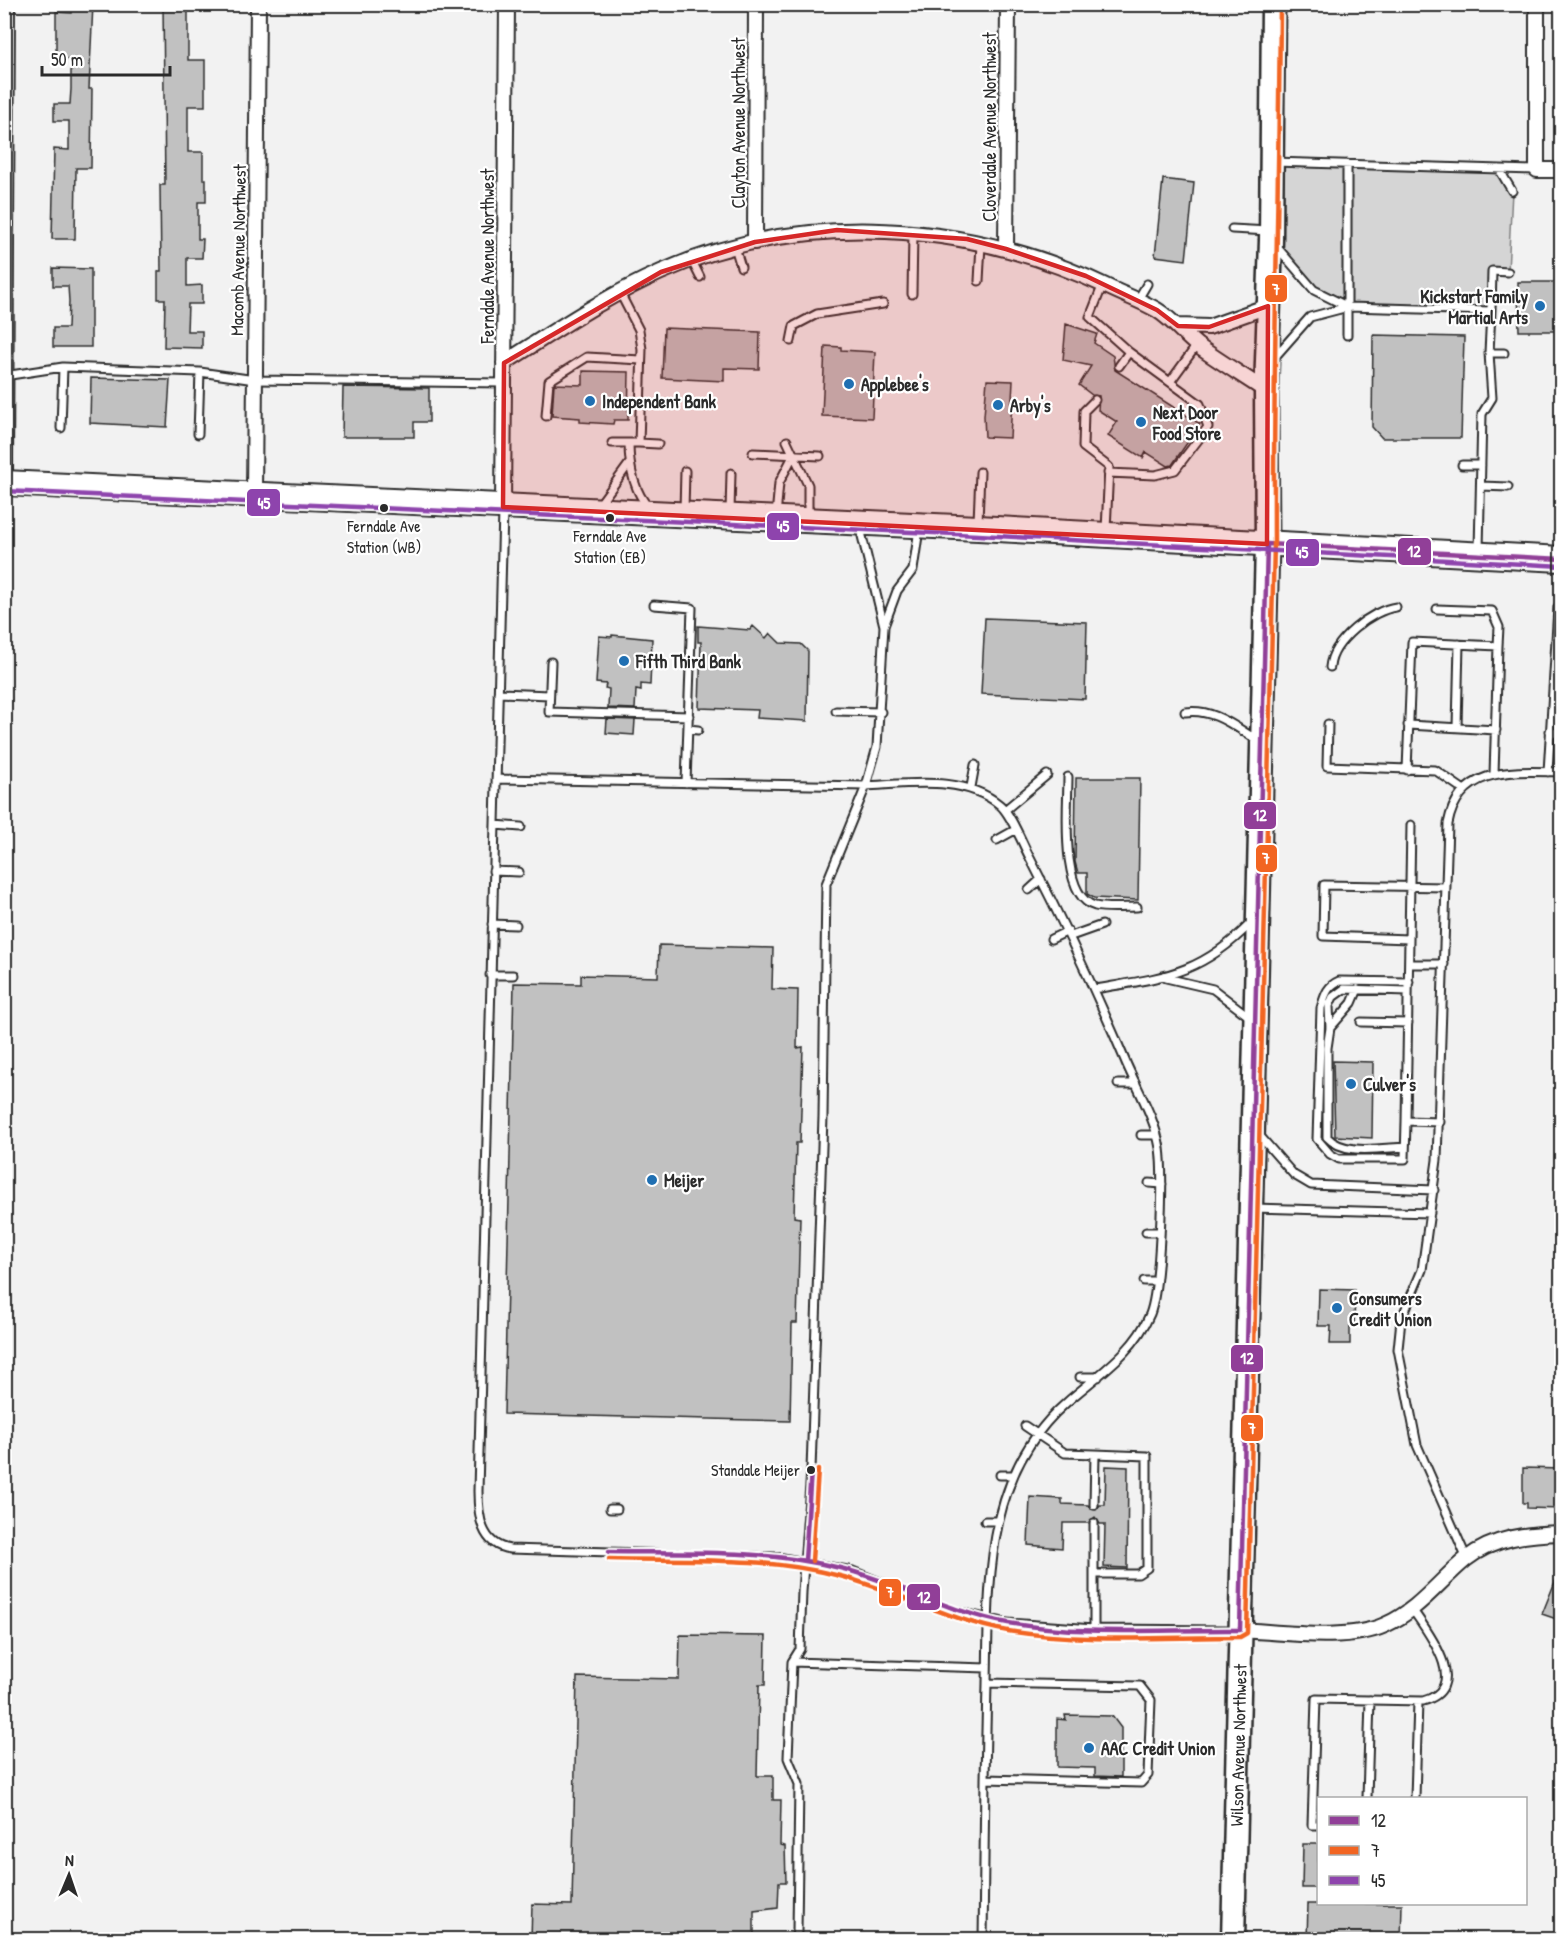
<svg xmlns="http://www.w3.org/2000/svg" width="1566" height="1944" font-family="'Patrick Hand',sans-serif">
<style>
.green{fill:#d5d5d5;stroke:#808080;stroke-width:1.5}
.building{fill:#c1c1c1;stroke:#2b2b2b;stroke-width:1.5}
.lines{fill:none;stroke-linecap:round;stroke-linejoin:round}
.service-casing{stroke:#2b2b2b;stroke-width:11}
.minor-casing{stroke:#2b2b2b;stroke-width:18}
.primary-casing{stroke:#2b2b2b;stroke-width:27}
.trunk-casing{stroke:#2b2b2b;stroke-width:28}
.service{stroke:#fff;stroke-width:7}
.minor{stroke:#fff;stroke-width:14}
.primary{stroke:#fff;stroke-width:22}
.trunk{stroke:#fff;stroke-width:24}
.bus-1-casing{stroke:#fff;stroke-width:9}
.bus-2-casing{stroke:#fff;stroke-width:9}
.bus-3-casing{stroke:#fff;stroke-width:9}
.bus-1{stroke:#913f98;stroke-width:4.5}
.bus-2{stroke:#f26522;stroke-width:4.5}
.bus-3{stroke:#8e44ad;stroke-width:4.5}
.marked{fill:#d62828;fill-opacity:0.2;stroke:#d62828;stroke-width:4.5;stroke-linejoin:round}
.poi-dot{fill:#1f6fb2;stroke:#fff;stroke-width:2}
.bus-dot{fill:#2b2b2b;stroke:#fff;stroke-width:2}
.labels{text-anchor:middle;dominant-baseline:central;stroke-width:4.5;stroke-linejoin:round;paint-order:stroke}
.bus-label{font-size:16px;fill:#2b2b2b;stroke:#fff}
.street-label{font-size:18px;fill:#2b2b2b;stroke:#fff}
.poi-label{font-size:18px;font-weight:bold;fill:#2b2b2b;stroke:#fff;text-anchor:start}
.line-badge{stroke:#fff;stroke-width:2}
.badge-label{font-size:16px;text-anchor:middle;font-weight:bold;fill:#fff}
</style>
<rect width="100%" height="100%" fill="#f2f2f2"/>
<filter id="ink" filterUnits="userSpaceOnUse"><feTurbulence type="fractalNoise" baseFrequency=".0167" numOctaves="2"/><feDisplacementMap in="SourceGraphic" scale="12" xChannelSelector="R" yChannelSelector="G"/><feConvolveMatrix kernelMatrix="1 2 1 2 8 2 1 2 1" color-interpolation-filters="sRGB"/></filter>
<g filter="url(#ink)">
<path class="green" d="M1272,161L1499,169L1512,191L1508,272H1492L1491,311L1348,307L1314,290L1271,240Z"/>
<path class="building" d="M72,4H93L89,89H92L91,168H76L75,239H52L54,149L69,150V121H54V104H70L71,89V59H56V12L72,13Z
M163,4H188V60H205V106H188V152H203V179H206V202H198V239H203L202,258H187V286L202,285V304H188L187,331H202V348L164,347L165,299H158V271H161L160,185H165Z
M1163,179L1194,183L1186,260L1155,256Z
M53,268L91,269V347H53V328H68L69,301L68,286H53Z
M1518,282H1562V331H1519Z
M1066,324L1097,334L1094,343L1113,356L1115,370L1200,424L1172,465L1168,466L1146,452L1143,458L1108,436L1117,422L1098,410L1099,396L1092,395L1079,385L1091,366L1063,360Z
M664,328L760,332L759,369L724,368V381L662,378Z
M1373,335L1464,337L1461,438H1382L1372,427Z
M825,346L841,347V350L875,352L872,418L822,416Z
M583,371L629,372L628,420H614L613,424L580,422V418L552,416L554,384L583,385Z
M91,378L170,380L167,427L90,423Z
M987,380L1013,381L1010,438L985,437L984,416Z
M343,387L429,388V422H414V437H342Z
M985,618L1087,622L1085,699L981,694Z
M698,626L750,630L753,626L766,638L770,633L780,643L801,644L808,651L807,721L757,718L758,710L699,708L701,642H698Z
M612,635L652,639L650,685L641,684V691L636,690L635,709L608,708L609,689L605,688L606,684L596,683L599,636L612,637Z
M607,719L635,720L634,735L606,733Z
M1076,778H1140L1138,900L1094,898L1087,894V873H1078L1075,862Z
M659,945L773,948L772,989L798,990L797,1048L803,1047L800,1143H796L794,1217L800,1218L797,1323H792L790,1421L504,1414L514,983L581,984V975L658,977Z
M1333,1061L1373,1062L1372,1138L1335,1136Z
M1319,1289L1355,1290L1354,1326H1350V1344H1330L1331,1326H1318Z
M1106,1466L1128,1467L1127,1568L1104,1567L1105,1524H1100L1095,1517L1088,1523H1063L1062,1548L1028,1545L1030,1497L1062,1499V1504L1088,1505L1091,1509L1096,1510L1100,1505H1105Z
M1523,1468L1562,1469V1509L1527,1508V1503H1523Z
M1561,1567H1562V1621L1542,1614Z
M680,1635L766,1636L765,1685H759L757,1776H773V1800H781L780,1845L785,1846L786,1882H779L778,1908L754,1911V1940H531L532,1904L572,1905L577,1677L679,1679Z
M1065,1715L1112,1716L1121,1728V1777L1095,1776V1768L1057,1767V1719L1066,1720Z
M1303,1844H1318V1888H1302Z
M1308,1904H1402L1401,1940H1307Z"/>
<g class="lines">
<g class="service-casing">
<path id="service" d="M1274,162L1537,170
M1347,164V335
M1499,169L1512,191
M1232,229L1269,231
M735,247L741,267
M692,261L700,277
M979,281L981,244
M1103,284L1090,317L1129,352L1119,366
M620,293L639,330L642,349L639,443H629C629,466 633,490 649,508
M912,294L913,234
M1137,301L1147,284
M1348,307L1491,311L1489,353L1492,398L1482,414L1479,550
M1491,311L1492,271L1508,272
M791,341L794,326L817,314L883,304
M1489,353H1504
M1273,359L1310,317L1348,307L1314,290L1276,246
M4,376L63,367L200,372L255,380L504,383
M1170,382L1197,345
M1095,400L1084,411L1083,447L1109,467L1106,530
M546,416L549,381L587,357L641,360
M61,428L63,367
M198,434L200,372
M787,441L808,485V517
M612,443H629
M639,443L658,444
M753,453L820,456
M1462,465H1481
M1108,473L1155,475L1175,470L1208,427L1200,404L1129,352
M1481,486L1508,487
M599,505L629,464
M503,510L478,1491C478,1516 481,1545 510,1549L778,1557L853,1571L952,1610L1008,1623L1094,1629L1238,1630
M684,510L685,471
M730,512L731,473
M776,516L779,483L793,456
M978,522L980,472
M654,605L692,608L686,783
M1437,609L1492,611L1499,627L1498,646
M884,626L897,591L913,570L919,529
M551,662L549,712L689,716
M1330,667C1332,641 1372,610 1396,607
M498,693L549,695
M836,711L881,712
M1185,712C1214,708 1235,727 1259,741
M1328,724L1327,766L1435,770L1464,790
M1408,725L1496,730
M1457,727L1459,644
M688,729L698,730
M1550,731L1562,736
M1407,770L1412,642L1498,646L1494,774
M1548,772L1558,607H1562
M1068,777C1068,807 1059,896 1095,906C1108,909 1125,907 1137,907
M496,779L866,786L877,747L884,626L860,528
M971,787L975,765
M1005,810L1047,775
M495,825L521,827
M1411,825L1409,939L1323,936L1324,885L1446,887
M997,840L1015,830
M493,871L519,872
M1029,890L1041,879
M492,924L516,925
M1071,936L1102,925
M1051,939L1068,931
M1409,939L1406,1121L1440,1122
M1409,964H1444
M490,975H513
M1166,978L1213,989L1251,1018
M1095,989C1164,977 1200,975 1251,923
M1361,1022L1408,1023
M1330,1028L1352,1003L1358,989
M1118,1084H1136
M1406,1121L1405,1159H1339L1330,1154L1317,1139L1321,1008C1325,995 1327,986 1339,981L1409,982
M1141,1135H1157
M1259,1135L1294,1175L1311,1185L1434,1190
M1405,1147C1381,1148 1344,1156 1327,1137V1048L1330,1028L1329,1006L1333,997L1344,989L1408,991
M1149,1183L1162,1184
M1254,1208L1430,1213
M1146,1232H1158
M1144,1281H1156
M1080,1377H1098
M1025,1426L1065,1453L1095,1454L1094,1505
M1000,1475H1013
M610,1509H617
M985,1521H997
M1094,1523V1629
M1467,1559L1417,1445L1398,1349L1401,1320L1422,1270L1437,1160L1448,824C1459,765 1515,771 1562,772
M1094,1574H1138L1147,1568V1456L1095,1454
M792,1662L987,1668
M1367,1798L1370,1700
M1415,1798L1418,1702
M1318,1825H1312L1316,1699L1423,1701C1472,1688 1428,1632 1412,1609
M794,1940L797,1932L799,1784L788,1758L792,1662L800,1649L802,1592L811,1470L823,1117L826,884L866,786C910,784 964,775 1000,805C1011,814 1023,845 1030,858C1065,926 1097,994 1127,1065C1139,1092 1155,1119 1160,1148C1164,1177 1160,1289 1150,1314C1134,1353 1096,1376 1066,1403C984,1475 989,1583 987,1683L1140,1686L1151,1700L1148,1775L1141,1783L985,1779L987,1683
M983,1940L985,1779"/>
</g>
<g class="minor-casing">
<path id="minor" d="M1537,4V170H1562
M755,242L756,4
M1006,249L1008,4
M1178,326L1209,327L1268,306
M504,363C555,331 606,296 661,272C803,209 970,221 1108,287C1124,295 1142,301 1157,310C1173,320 1184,335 1198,346C1220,362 1244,376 1266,391
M5,483L7,4
M254,495L258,4
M503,507L507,4
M1240,1630C1282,1632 1347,1642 1385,1625C1419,1610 1439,1581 1466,1559C1494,1537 1528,1534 1562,1533"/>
</g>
<g class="primary-casing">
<g id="primary">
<path id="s1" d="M1233,1940L1267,544L1266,391L1271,240L1273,4"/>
</g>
</g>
<g class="trunk-casing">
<path id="trunk" d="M4,483L978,528L1562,559"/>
</g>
<use href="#service" class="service"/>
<use href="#minor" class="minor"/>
<use href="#primary" class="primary"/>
<use href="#trunk" class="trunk"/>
<g class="bus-1-casing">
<path id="bus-1" d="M1267,544L1562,559
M609,1552C686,1553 765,1549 840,1568C897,1582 950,1613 1008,1623C1085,1636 1163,1629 1240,1630
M805,1561L811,1470
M1240,1630L1267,544"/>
</g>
<g class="bus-2-casing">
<path id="bus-2" d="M609,1559C686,1561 765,1556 840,1576C897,1591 950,1621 1008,1631C1085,1643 1163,1637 1240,1637L1247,1633L1274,544C1273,364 1279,184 1280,4
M812,1561L818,1470"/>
</g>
<g class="bus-3-casing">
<path id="bus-3" d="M4,491L978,535L1562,566"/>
</g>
<use href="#bus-1" class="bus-1"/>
<use href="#bus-2" class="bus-2"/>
<use href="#bus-3" class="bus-3"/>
</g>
</g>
<path class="marked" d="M837,230L967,239L1006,249L1086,276L1157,310L1178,326L1209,327L1268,306L1267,544L503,507L504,363L661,272L755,242Z"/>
<g class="poi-dot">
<circle cx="1540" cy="306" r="6"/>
<circle cx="849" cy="384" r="6"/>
<circle cx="590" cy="401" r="6"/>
<circle cx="998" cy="405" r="6"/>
<circle cx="1141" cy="422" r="6"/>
<circle cx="624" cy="661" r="6"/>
<circle cx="1351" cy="1084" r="6"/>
<circle cx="652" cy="1180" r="6"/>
<circle cx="1337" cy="1308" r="6"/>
<circle cx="1089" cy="1748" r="6"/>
</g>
<g class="bus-dot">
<circle cx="384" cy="508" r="5"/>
<circle cx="610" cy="518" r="5"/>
<circle cx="811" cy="1470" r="5"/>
</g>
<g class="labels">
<g class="bus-label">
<text x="384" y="526">Ferndale Ave<tspan x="384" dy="21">Station (WB)</tspan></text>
<text x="610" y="536">Ferndale Ave<tspan x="610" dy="21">Station (EB)</tspan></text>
<text x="800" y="1470" text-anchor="end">Standale Meijer</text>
</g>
<g class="street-label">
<text transform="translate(738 123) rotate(-90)">Clayton Avenue Northwest</text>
<text transform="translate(989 127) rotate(-90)">Cloverdale Avenue Northwest</text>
<text transform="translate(238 250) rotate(-89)">Macomb Avenue Northwest</text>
<text transform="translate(487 256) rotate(-90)">Ferndale Avenue Northwest</text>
<text stroke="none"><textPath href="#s1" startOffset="195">Wilson Avenue Northwest</textPath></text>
</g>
<g class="poi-label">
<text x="1528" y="296" text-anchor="end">Kickstart Family<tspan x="1528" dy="21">Martial Arts</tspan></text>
<text x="861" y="384">Applebee's</text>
<text x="602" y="401">Independent Bank</text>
<text x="1010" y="405">Arby's</text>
<text x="1153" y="412">Next Door<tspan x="1153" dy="21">Food Store</tspan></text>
<text x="636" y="661">Fifth Third Bank</text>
<text x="1363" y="1084">Culver's</text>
<text x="664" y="1180">Meijer</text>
<text x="1349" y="1298">Consumers<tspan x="1349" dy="21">Credit Union</tspan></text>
<text x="1101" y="1748">AAC Credit Union</text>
</g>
</g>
<g class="line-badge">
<rect x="1264" y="274" width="24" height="29" rx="6" fill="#f26522"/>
<rect x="246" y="488" width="35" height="29" rx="6" fill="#8e44ad"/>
<rect x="766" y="512" width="34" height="29" rx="6" fill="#8e44ad"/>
<rect x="1397" y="537" width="35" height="29" rx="6" fill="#913f98"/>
<rect x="1285" y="538" width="35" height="29" rx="6" fill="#8e44ad"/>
<rect x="1243" y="801" width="34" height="29" rx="6" fill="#913f98"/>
<rect x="1255" y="844" width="23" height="29" rx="6" fill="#f26522"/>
<rect x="1230" y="1344" width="34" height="29" rx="6" fill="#913f98"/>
<rect x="1240" y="1414" width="24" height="28" rx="6" fill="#f26522"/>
<rect x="878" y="1578" width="24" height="29" rx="6" fill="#f26522"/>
<rect x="906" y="1583" width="35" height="28" rx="6" fill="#913f98"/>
</g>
<g class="badge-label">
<text x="1276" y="295">7</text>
<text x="264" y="509">45</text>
<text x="783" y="532">45</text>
<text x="1414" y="557">12</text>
<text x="1302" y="558">45</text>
<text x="1260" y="821">12</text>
<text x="1266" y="864">7</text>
<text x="1247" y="1364">12</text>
<text x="1252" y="1434">7</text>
<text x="890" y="1598">7</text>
<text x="924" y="1603">12</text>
</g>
<rect width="1566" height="1944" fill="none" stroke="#fff" stroke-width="24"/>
<rect x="12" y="12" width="1542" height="1920" fill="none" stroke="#2b2b2b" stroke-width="2" filter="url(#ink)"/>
<rect x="1317" y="1797" width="210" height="108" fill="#ffffff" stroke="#aaaaaa" stroke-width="1.5"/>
<rect x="1329" y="1816" width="30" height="9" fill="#913f98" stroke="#aaaaaa" stroke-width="1.5"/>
<text x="1371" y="1827" font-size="18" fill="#2b2b2b">12</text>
<rect x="1329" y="1846" width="30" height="9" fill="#f26522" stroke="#aaaaaa" stroke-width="1.5"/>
<text x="1371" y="1857" font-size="18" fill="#2b2b2b">7</text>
<rect x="1329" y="1876" width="30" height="9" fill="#8e44ad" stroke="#aaaaaa" stroke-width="1.5"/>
<text x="1371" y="1887" font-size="18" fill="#2b2b2b">45</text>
<g transform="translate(69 1875) rotate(2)" stroke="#ffffff" stroke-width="4.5" paint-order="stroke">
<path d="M0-4.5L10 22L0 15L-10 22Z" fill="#2b2b2b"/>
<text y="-9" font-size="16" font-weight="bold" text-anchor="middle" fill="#2b2b2b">N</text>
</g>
<path d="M42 66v9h128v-9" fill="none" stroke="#2b2b2b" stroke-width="3"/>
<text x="51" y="66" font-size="18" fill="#2b2b2b" stroke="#ffffff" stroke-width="4.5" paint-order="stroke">50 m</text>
</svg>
